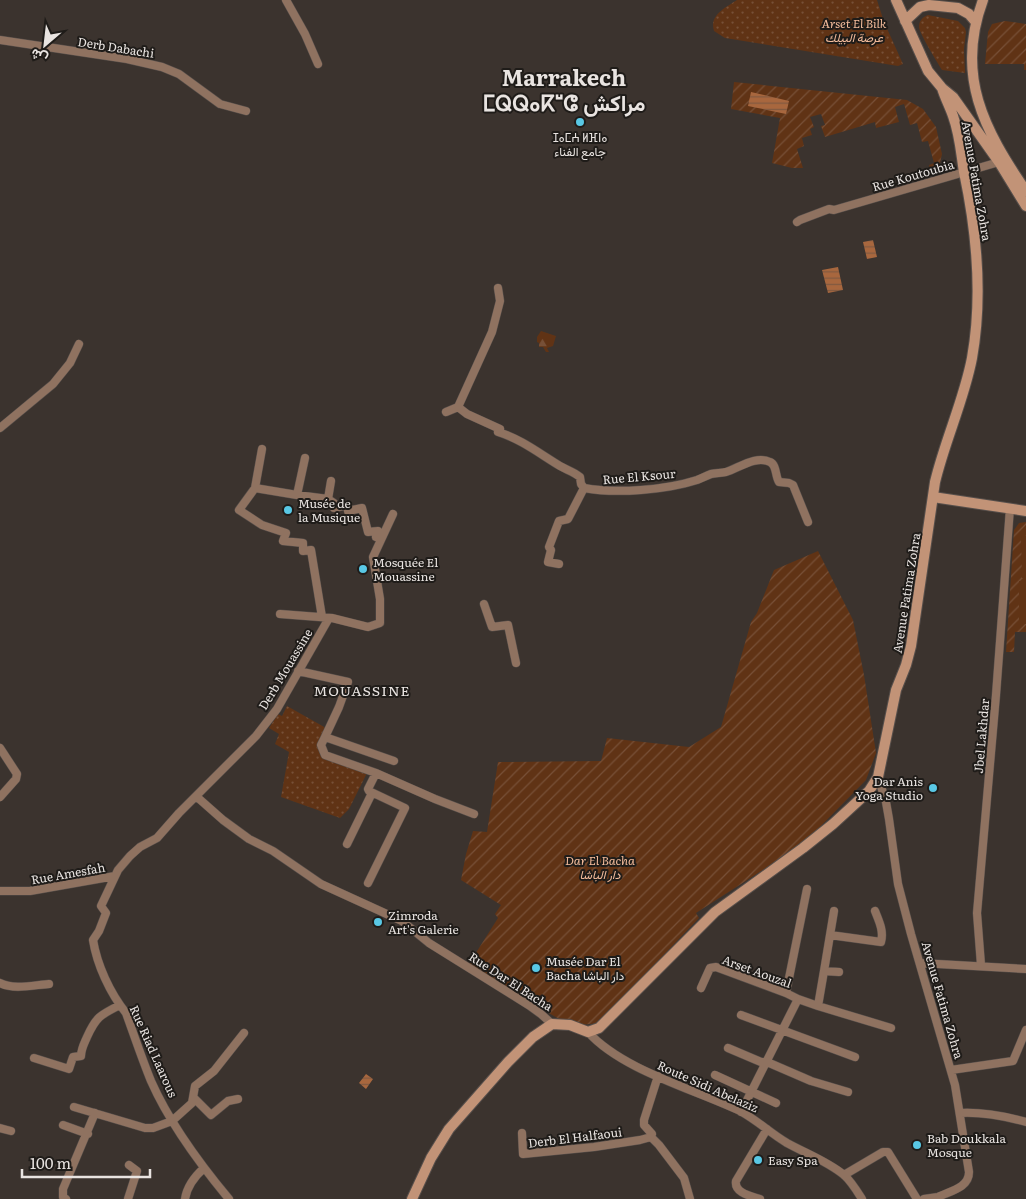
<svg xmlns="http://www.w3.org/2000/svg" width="1026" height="1199" font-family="Literata,Vazirmatn,'Noto Sans Tifinagh',serif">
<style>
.grass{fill:url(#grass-dots)}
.forest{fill:url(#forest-firs)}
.garden{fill:url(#garden-furrows)}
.pitch{fill:#603315}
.water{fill:url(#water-rules)}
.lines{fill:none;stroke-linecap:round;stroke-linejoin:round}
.street-casing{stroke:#574f4b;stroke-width:9}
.secondary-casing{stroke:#574f4b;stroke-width:12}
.street{stroke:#8f7260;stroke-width:8}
.secondary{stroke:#c29377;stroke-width:10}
.poi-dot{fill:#59c8e5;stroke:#1f1c19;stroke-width:2}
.labels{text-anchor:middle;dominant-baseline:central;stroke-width:4;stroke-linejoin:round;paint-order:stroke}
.park-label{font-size:12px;font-style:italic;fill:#f4bc9b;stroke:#1f1c19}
.street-label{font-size:12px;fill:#e9e4e1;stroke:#1f1c19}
.poi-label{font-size:12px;fill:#e9e4e1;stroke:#1f1c19;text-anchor:start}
.neighbourhood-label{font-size:14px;letter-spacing:1px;fill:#e9e4e1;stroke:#1f1c19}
.town-label{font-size:22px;font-weight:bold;fill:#e9e4e1;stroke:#1f1c19}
</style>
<defs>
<pattern id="grass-dots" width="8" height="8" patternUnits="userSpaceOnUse" patternTransform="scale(1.25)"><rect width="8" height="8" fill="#603315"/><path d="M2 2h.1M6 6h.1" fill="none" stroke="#775037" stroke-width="1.8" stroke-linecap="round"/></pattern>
<pattern id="forest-firs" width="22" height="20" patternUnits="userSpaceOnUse" patternTransform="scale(1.25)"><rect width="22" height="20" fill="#603315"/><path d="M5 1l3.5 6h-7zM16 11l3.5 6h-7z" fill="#775037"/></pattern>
<pattern id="garden-furrows" width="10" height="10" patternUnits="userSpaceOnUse" patternTransform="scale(1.25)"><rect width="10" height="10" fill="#603315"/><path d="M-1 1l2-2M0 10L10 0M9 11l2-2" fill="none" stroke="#775037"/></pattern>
<pattern id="water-rules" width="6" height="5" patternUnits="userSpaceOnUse" patternTransform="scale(1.25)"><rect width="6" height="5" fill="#a8673e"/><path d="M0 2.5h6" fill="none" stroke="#815940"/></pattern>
</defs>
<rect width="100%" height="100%" fill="#3b332e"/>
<path class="grass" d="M737,0H877L884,22L903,64L898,66L725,38L714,31C709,15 725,8 737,0Z
M928,15L958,21L965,28L966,32L964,49L965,73L942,70C938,63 919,33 919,27C919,20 923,17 928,15Z
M287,706L326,728L322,752L367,773L349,809L340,818L281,797L289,752L275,744L279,734L269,728L278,714L282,716Z"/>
<path class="forest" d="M541,331L556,336L553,346L547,348L549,352H546L543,347H539V343L537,342V337Z"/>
<path class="garden" d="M1005,21L1026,24V70H1024V64H985L988,32L992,24Z
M734,82L907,100L923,109L936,127L942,154L940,163L931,173L929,165L934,163L928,141L922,142L917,123L910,125L904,104L895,107L899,122L876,128L875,122L825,137L821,126L825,125L821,114L810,117L814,127L810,129L812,135L802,138L804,146L797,149L803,168H792L772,163L780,118L731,109Z
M1026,522V632H1015L1014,652H1006L1014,530L1019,523Z
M818,551L853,620L864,675L876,753L866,780L813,834L769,866L696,913L699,918L599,1023L581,1025L561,1020L467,967L498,918L495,914L501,905L461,880L466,854L473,831L487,832L498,762L601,761L607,738L689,747L721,727L751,622L757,613L774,570Z"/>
<path class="pitch" d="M1021,536H1026V578H1022Z
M1019,581H1026V624H1019Z"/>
<path class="water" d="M751,92L789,101L786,114L748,106Z
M873,240L877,257L867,259L863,242Z
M838,267L843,290L828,293L822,270Z
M366,1074L373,1079L366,1089L359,1083Z"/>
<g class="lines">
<g class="street-casing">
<path id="street" d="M286,0L305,34L318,64
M0,40L127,59L162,67L179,74L220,104L246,111
M797,222L800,220L829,209L834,210L999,162
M458,407L467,414L500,429L498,432C521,439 540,454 560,466C567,470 574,472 580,477L581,484L584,488C616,494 666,490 697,480C702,478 706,476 711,474C716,473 722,473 726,472C739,468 756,455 770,462C777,465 775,476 779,482L789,483L793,485L808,522
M446,412L458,407L492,332L500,301L498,288
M0,428L53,384L70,363L79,344
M262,449L255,488L297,495
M305,458L297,495L328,499
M331,481L328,499L334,503V508L347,505L348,511L362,508L368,532L378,531L376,537L381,539
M255,488L239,510L262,525L286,533L283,541L303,543V551L311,550L322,617
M559,564L548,562L551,550L549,547L559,521L568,519L584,488
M484,604L492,627L508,625L516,663
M280,614L332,618L368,627L380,623V599L373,557L393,514
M298,671L348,682L339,707L325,737L394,761
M325,737L321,745L325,755L376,773L435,799L474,814
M0,748L17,774L16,779L0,797
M878,777L886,802L889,819L898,884L911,934L955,1085L969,1172C969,1188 950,1191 938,1197V1199
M197,797L223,820L249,839L273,851L321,884L402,921L429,943L530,1006L541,1014L552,1024
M347,844L372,793
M368,883L405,808L369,791L368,789L376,773
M0,891H30L115,876
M830,935L834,911
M920,963L1026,969
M981,965L977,913L996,695L1010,508
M824,971L830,935L881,942C884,931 879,921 875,911
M0,983C13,990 34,985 49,984
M701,988L710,968L716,967L786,993L798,999
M786,993L807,889
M818,1006L891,1028
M741,1015L855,1057
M588,1032C622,1070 694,1089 740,1111C757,1120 770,1133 787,1143C805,1153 827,1161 844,1175C851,1181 857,1191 862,1199
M728,1048L761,1062H767L811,1081L848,1092
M34,1058L69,1069L73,1057L81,1056C81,1049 84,1044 87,1037C96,1017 100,1015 120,1005
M951,1070L1013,1061L1026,1030
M715,1075L776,1103
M194,1098L211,1115L228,1101L238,1099
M74,1107L145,1128H153L172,1121L192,1103L195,1086L214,1071L244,1033
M741,1112L798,999L818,1006L824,971L839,972
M961,1113C983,1112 1004,1116 1026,1122
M63,1125L88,1134
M0,1128L11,1131
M522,1133L523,1154L594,1147L640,1140L651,1137L652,1134L644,1125V1120L658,1076
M651,1137L659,1145L684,1178L690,1199
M844,1175L883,1152H888L917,1199
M66,1199L63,1197V1189L95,1113
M128,1199L137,1171L129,1165
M185,1199C187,1186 194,1177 204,1168
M229,1199C199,1163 170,1124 151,1081C142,1059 134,1035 126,1013C110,993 97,965 93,940L99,931L106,913L101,906L118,870L130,856L140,847L157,838L179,813L256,736L277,709L329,618
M760,1199C751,1196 734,1193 736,1181L767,1129
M924,1199L938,1197"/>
</g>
<g class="secondary-casing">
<path id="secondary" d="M896,0L928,71L942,88L953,97L999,162L1026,206
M983,0C955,75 984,130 1026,191
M905,21L920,7L929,5L958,8L969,14L975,21
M933,497L1026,511
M412,1199L431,1158L449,1129L508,1062L533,1037L552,1024L570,1025L588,1032L599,1028L715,912L803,848L833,824L869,791L878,777L896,690L906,665L911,646L935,482C945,440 964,400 972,358C983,296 977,233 964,172C961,154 960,135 953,116C950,107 945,98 942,88"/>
</g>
<use href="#street" class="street"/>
<use href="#secondary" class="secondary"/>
</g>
<g class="poi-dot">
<circle cx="580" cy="122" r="5"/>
<circle cx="288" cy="510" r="5"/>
<circle cx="363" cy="569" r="5"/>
<circle cx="933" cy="788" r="5"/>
<circle cx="378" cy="922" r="5"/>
<circle cx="536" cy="968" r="5"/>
<circle cx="917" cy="1145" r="5"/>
<circle cx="758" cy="1160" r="5"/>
</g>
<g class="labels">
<g class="park-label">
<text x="854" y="23">Arset El Bilk<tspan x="854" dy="14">عرصة البيلك</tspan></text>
<text x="600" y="860">Dar El Bacha<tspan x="600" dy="14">دار الباشا</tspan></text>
</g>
<g class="street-label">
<text transform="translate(116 47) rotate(9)">Derb Dabachi</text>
<text transform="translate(913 175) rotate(-16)">Rue Koutoubia</text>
<text transform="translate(977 181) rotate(80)">Avenue Fatima Zohra</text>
<text transform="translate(639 476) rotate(-5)">Rue El Ksour</text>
<text transform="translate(906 593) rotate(-81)">Avenue Fatima Zohra</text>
<text transform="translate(285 669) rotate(-59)">Derb Mouassine</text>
<text transform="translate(981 736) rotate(-85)">Jbel Lakhdar</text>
<text transform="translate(68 873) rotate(-10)">Rue Amesfah</text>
<text transform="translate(757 971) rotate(20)">Arset Aouzal</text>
<text transform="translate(511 981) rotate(33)">Rue Dar El Bacha</text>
<text transform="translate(943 1000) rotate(74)">Avenue Fatima Zohra</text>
<text transform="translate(154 1051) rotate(66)">Rue Riad Laarous</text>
<text transform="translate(708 1086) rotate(24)">Route Sidi Abelaziz</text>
<text transform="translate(575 1137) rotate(-7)">Derb El Halfaoui</text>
</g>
<g class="poi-label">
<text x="580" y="137" text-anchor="middle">ⵊⴰⵎⵄ ⵍⴼⵏⴰ<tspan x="580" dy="14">جامع الفناء</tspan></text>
<text x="298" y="503">Musée de<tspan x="298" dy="14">la Musique</tspan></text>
<text x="373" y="562">Mosquée El<tspan x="373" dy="14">Mouassine</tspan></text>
<text x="923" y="781" text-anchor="end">Dar Anis<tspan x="923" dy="14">Yoga Studio</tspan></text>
<text x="388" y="915">Zimroda<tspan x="388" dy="14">Art's Galerie</tspan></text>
<text x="546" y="961">Musée Dar El<tspan x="546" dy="14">Bacha دار الباشا</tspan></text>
<text x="927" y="1138">Bab Doukkala<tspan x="927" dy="14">Mosque</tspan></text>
<text x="768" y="1160">Easy Spa</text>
</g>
<g class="neighbourhood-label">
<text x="362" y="690">MOUASSINE</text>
</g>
<g class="town-label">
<text x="564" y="76">Marrakech<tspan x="564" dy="25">ⵎⵕⵕⴰⴽⵯⵛ مراكش</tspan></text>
</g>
</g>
<g transform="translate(45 45) rotate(208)" stroke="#1f1c19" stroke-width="4" paint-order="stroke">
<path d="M0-4L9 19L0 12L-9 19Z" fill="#e9e4e1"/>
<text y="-8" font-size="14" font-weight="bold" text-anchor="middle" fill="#e9e4e1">ش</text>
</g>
<path d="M22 1169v8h128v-8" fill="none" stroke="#e9e4e1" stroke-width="2.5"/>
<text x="30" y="1169" font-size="15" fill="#e9e4e1" stroke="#1f1c19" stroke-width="4" paint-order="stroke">100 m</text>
</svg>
